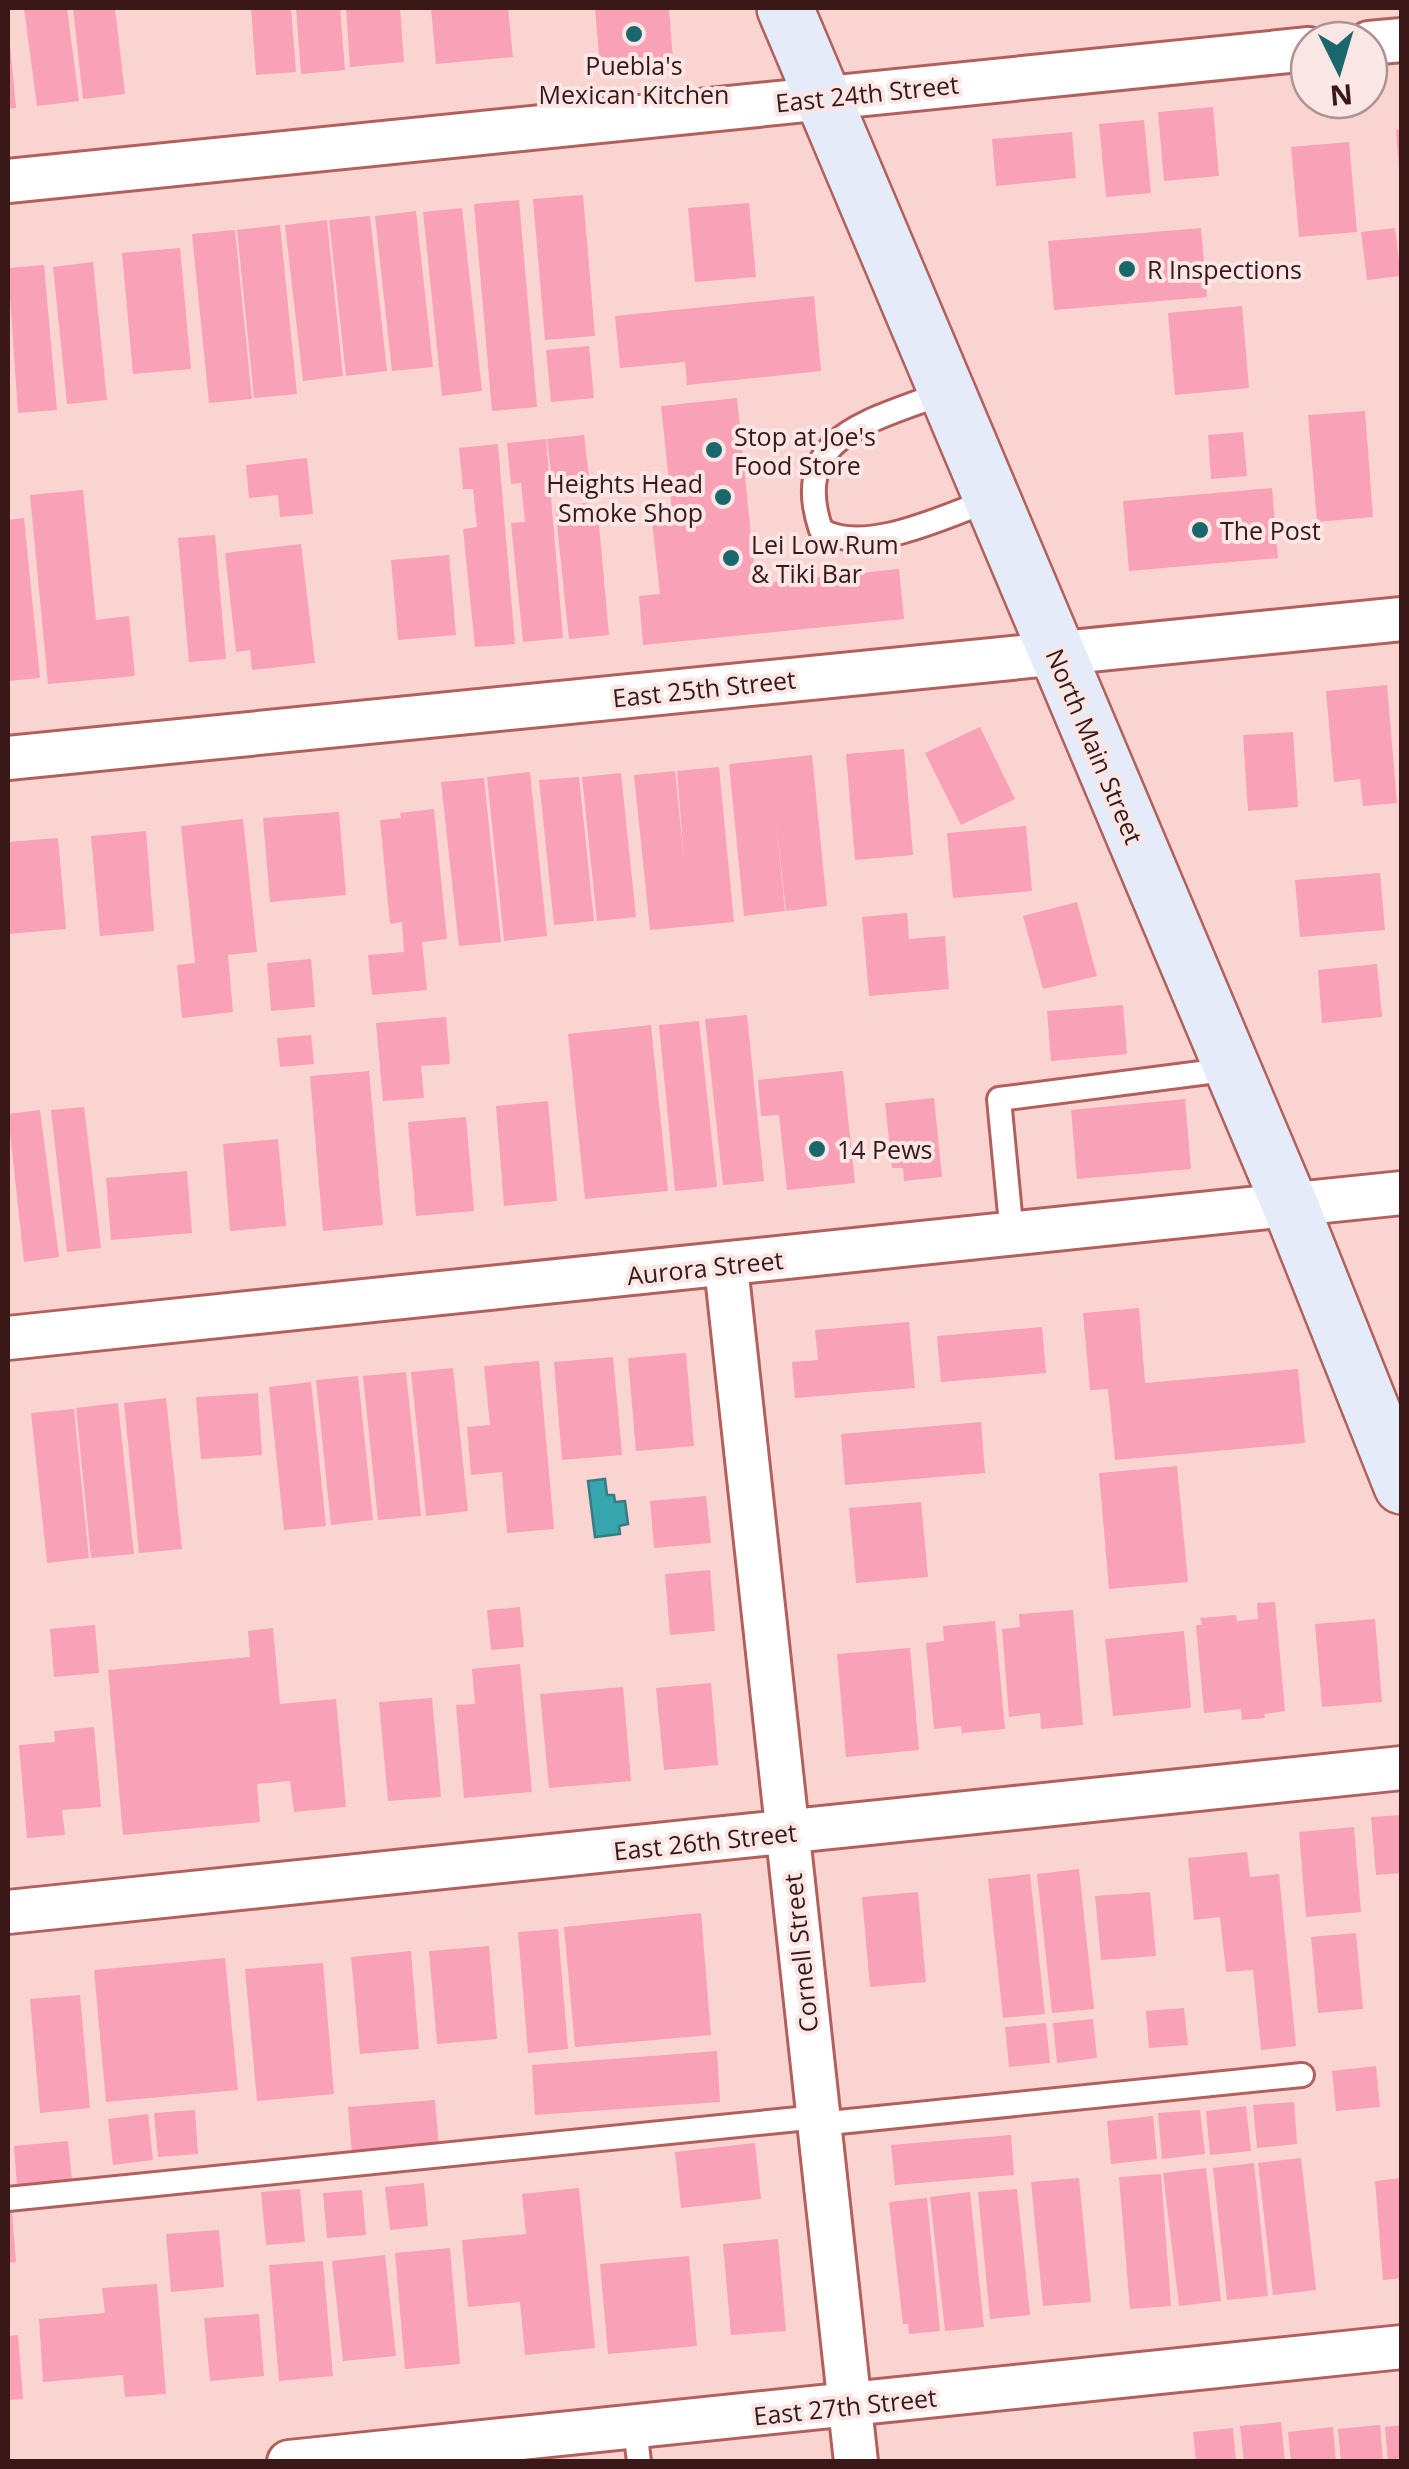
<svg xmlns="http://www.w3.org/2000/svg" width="1409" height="2469" font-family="'Open Sans',sans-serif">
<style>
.water{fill:#37a5ae;stroke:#387b81;stroke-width:2.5}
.building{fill:#f9a1b7}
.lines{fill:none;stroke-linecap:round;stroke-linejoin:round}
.service-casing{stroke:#b3605d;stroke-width:28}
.minor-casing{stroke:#b3605d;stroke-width:48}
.secondary-casing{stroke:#b3605d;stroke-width:60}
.service{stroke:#fff;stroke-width:22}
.minor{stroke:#fff;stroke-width:42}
.secondary{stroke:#e4ebf9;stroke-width:55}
.poi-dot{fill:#1a676e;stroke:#fae6e4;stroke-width:4}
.labels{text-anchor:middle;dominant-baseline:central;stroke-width:8;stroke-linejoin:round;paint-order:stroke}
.poi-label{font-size:25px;fill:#3a1817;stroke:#fae6e4;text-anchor:start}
.street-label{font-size:25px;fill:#3a1817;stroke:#fae6e4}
</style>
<rect width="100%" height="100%" fill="#fad4d1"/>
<path class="water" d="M605,1479L607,1495H614L615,1502L625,1501L628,1524L619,1526L620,1534L595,1537L588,1481Z"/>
<path class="building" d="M24,8H67L79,101L37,106Z
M73,8H115L125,94L83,99Z
M251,8H291L296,72L256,75Z
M296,8H340L345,70L301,74Z
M346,8H400L404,62L350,67Z
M431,8H508L513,57L436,64Z
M595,8H669L673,60L600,67Z
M8,45H10L16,108L8,109Z
M1213,107L1219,176L1164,181L1158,112Z
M1144,120L1151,193L1106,197L1099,124Z
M1402,129V169H1399L1396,130Z
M1072,132L1076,178L996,186L992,139Z
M1349,142L1357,232L1299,237L1291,147Z
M583,195L595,336L545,340L533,199Z
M519,200L537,407L492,411L474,204Z
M749,203L756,277L695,282L688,208Z
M462,208L482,391L442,396L423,212Z
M416,211L433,367L392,371L375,216Z
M370,216L387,371L346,376L329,220Z
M327,220L343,376L303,381L285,225Z
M280,225L297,394L254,398L237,230Z
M1201,228L1207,297L1054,310L1048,241Z
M1395,228L1401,276L1367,280L1361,232Z
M235,230L252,399L209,403L192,234Z
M180,248L191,369L133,374L122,253Z
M93,262L107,400L67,404L53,267Z
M44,265L57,410L18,413L8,268Z
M814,296L821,371L687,385L685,362L620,368L615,316Z
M1242,306L1249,388L1175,395L1168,313Z
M589,346L594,398L551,402L546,350Z
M737,398L756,584L899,569L904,619L643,645L639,596L660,594L652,521L673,520L661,406Z
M1365,411L1373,517L1317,522L1308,415Z
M1243,432L1247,476L1211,479L1208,435Z
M584,435L589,476L552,480L547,439Z
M546,439L563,638L523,642L511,523L525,522L521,483L511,484L507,443Z
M498,444L515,644L475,647L463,529L477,527L473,489H463L459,448Z
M307,458L313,514L280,517L278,495L249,498L246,465Z
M1272,488L1278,558L1129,571L1123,501Z
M83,490L96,620L129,616L135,676L48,684L30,495Z
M587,503L588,515L598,514L609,635L569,639L555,506Z
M24,518L40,678L8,681V520Z
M215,535L226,659L189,662L178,538Z
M301,544L315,663L252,670L250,650L236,652L225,553Z
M449,555L456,635L398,640L391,560Z
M1387,685L1397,803L1363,806L1360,779L1334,782L1326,691Z
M980,727L1015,799L961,825L925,753Z
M1293,732L1298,807L1248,811L1243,735Z
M904,749L913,855L855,860L846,754Z
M812,755L827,906L786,911L776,821L785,911L744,916L729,764Z
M719,767L734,922L650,930L634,775L675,771L684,859L677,771Z
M530,772L547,936L504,941L487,777Z
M621,773L636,917L597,921L582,777Z
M579,777L594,921L554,925L539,780Z
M484,778L501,942L459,946L441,782Z
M434,809L447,939L422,942L427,990L372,995L368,955L404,952L402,922L390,924L380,820L401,818L400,813Z
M339,812L346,895L270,902L263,818Z
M243,819L257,952L228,955L233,1012L182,1018L177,965L195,963L181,826Z
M1026,826L1032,891L953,898L947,833Z
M146,831L154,931L100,936L91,836Z
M58,838L66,929L8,934V842Z
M1380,873L1385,930L1300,937L1295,880Z
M1077,902L1097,976L1043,989L1023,916Z
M907,913L909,939L945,936L949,989L869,996L862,917Z
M311,959L315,1007L271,1011L267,963Z
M1377,964L1382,1017L1322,1023L1318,970Z
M1123,1005L1127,1054L1051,1061L1047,1011Z
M747,1015L764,1181L723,1185L705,1019Z
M446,1017L450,1064L421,1066L424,1098L383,1101L376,1023Z
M699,1021L717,1187L675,1191L659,1025Z
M651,1025L668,1191L585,1199L568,1034Z
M311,1035L314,1064L280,1067L277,1038Z
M369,1071L383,1225L323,1231L310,1076Z
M843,1071L855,1183L787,1190L779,1115L761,1116L758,1080Z
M934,1098L942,1177L904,1181L903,1168H892L885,1103Z
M1185,1099L1191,1169L1077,1179L1071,1110Z
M548,1101L557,1201L504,1206L496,1106Z
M84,1107L101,1248L67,1252L51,1110Z
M40,1110L59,1257L24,1262L8,1114Z
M466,1117L474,1211L416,1216L408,1122Z
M278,1139L286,1226L230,1231L223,1144Z
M187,1171L192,1233L111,1240L106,1178Z
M1139,1308L1145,1383L1298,1369L1305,1443L1115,1460L1108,1389L1090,1390L1083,1313Z
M909,1322L915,1388L795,1398L792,1362L818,1360L815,1330Z
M1042,1327L1046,1373L941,1382L937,1336Z
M686,1353L694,1446L636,1451L628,1358Z
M613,1357L622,1455L562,1460L554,1362Z
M539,1361L554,1529L507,1533L502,1472L471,1475L467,1427L490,1425L484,1366Z
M453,1368L468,1511L426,1516L411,1372Z
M406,1372L421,1516L378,1520L363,1376Z
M358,1376L373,1520L331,1525L316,1380Z
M311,1382L326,1526L284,1530L269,1387Z
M258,1393L262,1455L201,1459L196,1397Z
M166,1398L182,1549L139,1553L124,1403Z
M118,1403L134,1554L91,1558L76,1408Z
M74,1409L89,1558L47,1563L31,1413Z
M981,1422L985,1473L845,1485L841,1434Z
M1177,1466L1188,1582L1109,1589L1099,1473Z
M706,1496L711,1543L654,1548L650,1501Z
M921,1502L928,1577L856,1583L849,1508Z
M710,1570L715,1631L670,1635L665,1574Z
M1275,1602L1285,1711L1264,1714L1265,1718L1242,1720L1241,1709L1204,1713L1196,1625H1202L1200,1618L1236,1615L1237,1621L1258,1619L1257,1603Z
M520,1607L524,1647L491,1650L487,1610Z
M1073,1610L1083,1725L1041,1729L1040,1713L1009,1717L1002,1629L1020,1627L1019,1614Z
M1375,1619L1382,1702L1322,1707L1315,1624Z
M995,1621L1005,1729L962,1733L961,1726L934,1729L926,1643L944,1641L943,1626Z
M95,1625L99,1673L54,1677L50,1629Z
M273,1628L280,1704L336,1699L346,1807L294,1812L290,1781L257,1784L260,1822L123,1835L108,1670L250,1657L248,1631Z
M1184,1631L1191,1708L1113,1716L1105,1639Z
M910,1648L919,1750L846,1757L837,1654Z
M520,1664L532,1792L464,1798L456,1705L475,1704L472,1669Z
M711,1683L718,1765L664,1770L656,1688Z
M623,1687L631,1781L549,1788L540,1694Z
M432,1698L441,1797L388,1801L379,1702Z
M94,1727L101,1807L62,1810L65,1835L27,1838L19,1745L55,1742L54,1731Z
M1402,1815V1873L1376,1875L1371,1817Z
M1354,1827L1361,1912L1306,1917L1299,1832Z
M1247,1852L1250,1877L1279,1874L1296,2046L1261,2050L1253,1970L1226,1972L1220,1917L1194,1920L1188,1858Z
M1079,1869L1094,2009L1052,2013L1037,1874Z
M1030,1874L1045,2014L1003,2018L988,1879Z
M918,1892L926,1982L870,1987L862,1897Z
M1150,1892L1156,1956L1101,1960L1095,1896Z
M701,1913L711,2035L575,2047L564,1927Z
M558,1929L568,2049L528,2053L518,1932Z
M1356,1933L1363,2009L1318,2013L1311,1937Z
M489,1946L497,2039L437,2044L429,1951Z
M411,1951L419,2049L360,2054L351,1957Z
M225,1958L238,2090L106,2102L94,1970Z
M323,1963L334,2094L257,2101L245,1969Z
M80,1995L90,2108L40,2113L30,1999Z
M1184,2008L1188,2045L1149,2048L1146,2011Z
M1093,2019L1097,2058L1057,2063L1053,2023Z
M1046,2023L1050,2063L1009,2067L1005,2027Z
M717,2051L720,2102L535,2115L532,2065Z
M1376,2066L1380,2107L1336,2111L1332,2071Z
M435,2100L439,2147L352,2155L348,2107Z
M1294,2102L1297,2144L1257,2148L1253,2105Z
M1246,2106L1251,2151L1210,2155L1206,2111Z
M195,2110L198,2154L158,2157L154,2113Z
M1200,2110L1205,2154L1162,2159L1158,2113Z
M148,2114L153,2160L113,2165L108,2119Z
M1153,2116L1157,2159L1111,2164L1107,2121Z
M1011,2135L1014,2175L895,2185L891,2145Z
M68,2141L72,2181L17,2186L14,2146Z
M755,2143L761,2199L681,2208L675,2152Z
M1301,2158L1316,2290L1273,2295L1258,2163Z
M1254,2163L1268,2296L1227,2300L1213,2168Z
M1206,2168L1221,2301L1179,2306L1163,2173Z
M1161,2174L1171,2306L1130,2309L1119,2177Z
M1079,2178L1091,2302L1043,2306L1031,2182Z
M1402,2178V2278L1383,2280L1375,2181Z
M424,2183L428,2226L390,2230L385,2187Z
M579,2188L595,2348L525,2355L520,2302L468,2307L462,2240L526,2234L522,2194Z
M300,2189L305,2242L266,2245L261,2192Z
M1017,2189L1030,2315L990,2319L978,2192Z
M362,2190L366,2235L327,2238L323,2193Z
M970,2192L984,2327L945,2331L930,2197Z
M927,2198L940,2331L909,2334L908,2324H903L889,2202Z
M12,2212L16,2262L8,2263V2213Z
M219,2230L224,2287L171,2292L166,2234Z
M778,2239L786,2331L731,2335L723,2244Z
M450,2248L460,2364L405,2369L395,2253Z
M385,2255L396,2356L343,2361L332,2261Z
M689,2256L697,2346L608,2354L600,2264Z
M323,2261L333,2376L279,2381L269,2265Z
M157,2284L166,2394L125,2397L123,2375L43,2382L39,2319L105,2313L102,2288Z
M259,2314L264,2376L210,2381L204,2318Z
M18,2335L23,2399L8,2400V2336Z
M1281,2422L1285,2462H1244L1240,2426Z
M1380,2425L1383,2462H1341L1338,2429Z
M1402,2425V2462H1388L1385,2427Z
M1333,2427L1336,2462H1291L1288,2432Z
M1233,2428L1236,2462H1196L1193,2432Z"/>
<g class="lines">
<g class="service-casing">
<path id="service" d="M945,392C875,421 788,433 821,530C865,556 945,516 990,500
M1012,1235L999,1099L1232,1069
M819,2124L1302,2075
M8,2199L818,2117
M635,2427L639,2462"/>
</g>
<g class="minor-casing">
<path id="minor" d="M1369,43L1402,40
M8,181L1309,49
M8,758L1402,619
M726,1266L856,2462
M8,1338L1402,1193
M8,1912L1402,1768
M289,2462L1402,2347"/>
</g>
<g class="secondary-casing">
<path id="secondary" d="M785,8L1290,1205L1402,1486"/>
</g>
<use href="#service" class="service"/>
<use href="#minor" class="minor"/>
<use href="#secondary" class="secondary"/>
</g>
<g class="poi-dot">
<circle cx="634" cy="34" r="10"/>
<circle cx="1127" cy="269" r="10"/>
<circle cx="714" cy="450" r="10"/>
<circle cx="723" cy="497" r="10"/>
<circle cx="1200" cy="530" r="10"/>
<circle cx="731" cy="558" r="10"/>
<circle cx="817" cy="1149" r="10"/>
</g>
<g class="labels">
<g class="poi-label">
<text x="634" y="65" text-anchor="middle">Puebla's<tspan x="634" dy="29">Mexican Kitchen</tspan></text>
<text x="1147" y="269">R Inspections</text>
<text x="734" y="436">Stop at Joe's<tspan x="734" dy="29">Food Store</tspan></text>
<text x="703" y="483" text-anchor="end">Heights Head<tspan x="703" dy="29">Smoke Shop</tspan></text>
<text x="1220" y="530">The Post</text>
<text x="751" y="544">Lei Low Rum<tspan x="751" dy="29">&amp; Tiki Bar</tspan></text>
<text x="837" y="1149">14 Pews</text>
</g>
<g class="street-label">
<text transform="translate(867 93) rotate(-6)">East 24th Street</text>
<text transform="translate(704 688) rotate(-6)">East 25th Street</text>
<text transform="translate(1095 746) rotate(67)">North Main Street</text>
<text transform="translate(705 1267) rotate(-6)">Aurora Street</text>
<text transform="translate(705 1841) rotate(-6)">East 26th Street</text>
<text transform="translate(800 1953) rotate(-96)">Cornell Street</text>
<text transform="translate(845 2406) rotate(-6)">East 27th Street</text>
</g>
</g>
<rect width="1409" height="2469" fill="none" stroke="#3a1817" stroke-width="20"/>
<g transform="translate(1339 70) rotate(175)"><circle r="48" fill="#fae6e4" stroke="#ad9492" stroke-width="2.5"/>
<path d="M0-8L18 38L0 25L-18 38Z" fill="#1a676e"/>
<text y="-15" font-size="28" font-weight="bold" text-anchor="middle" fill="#3a1817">N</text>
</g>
</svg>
